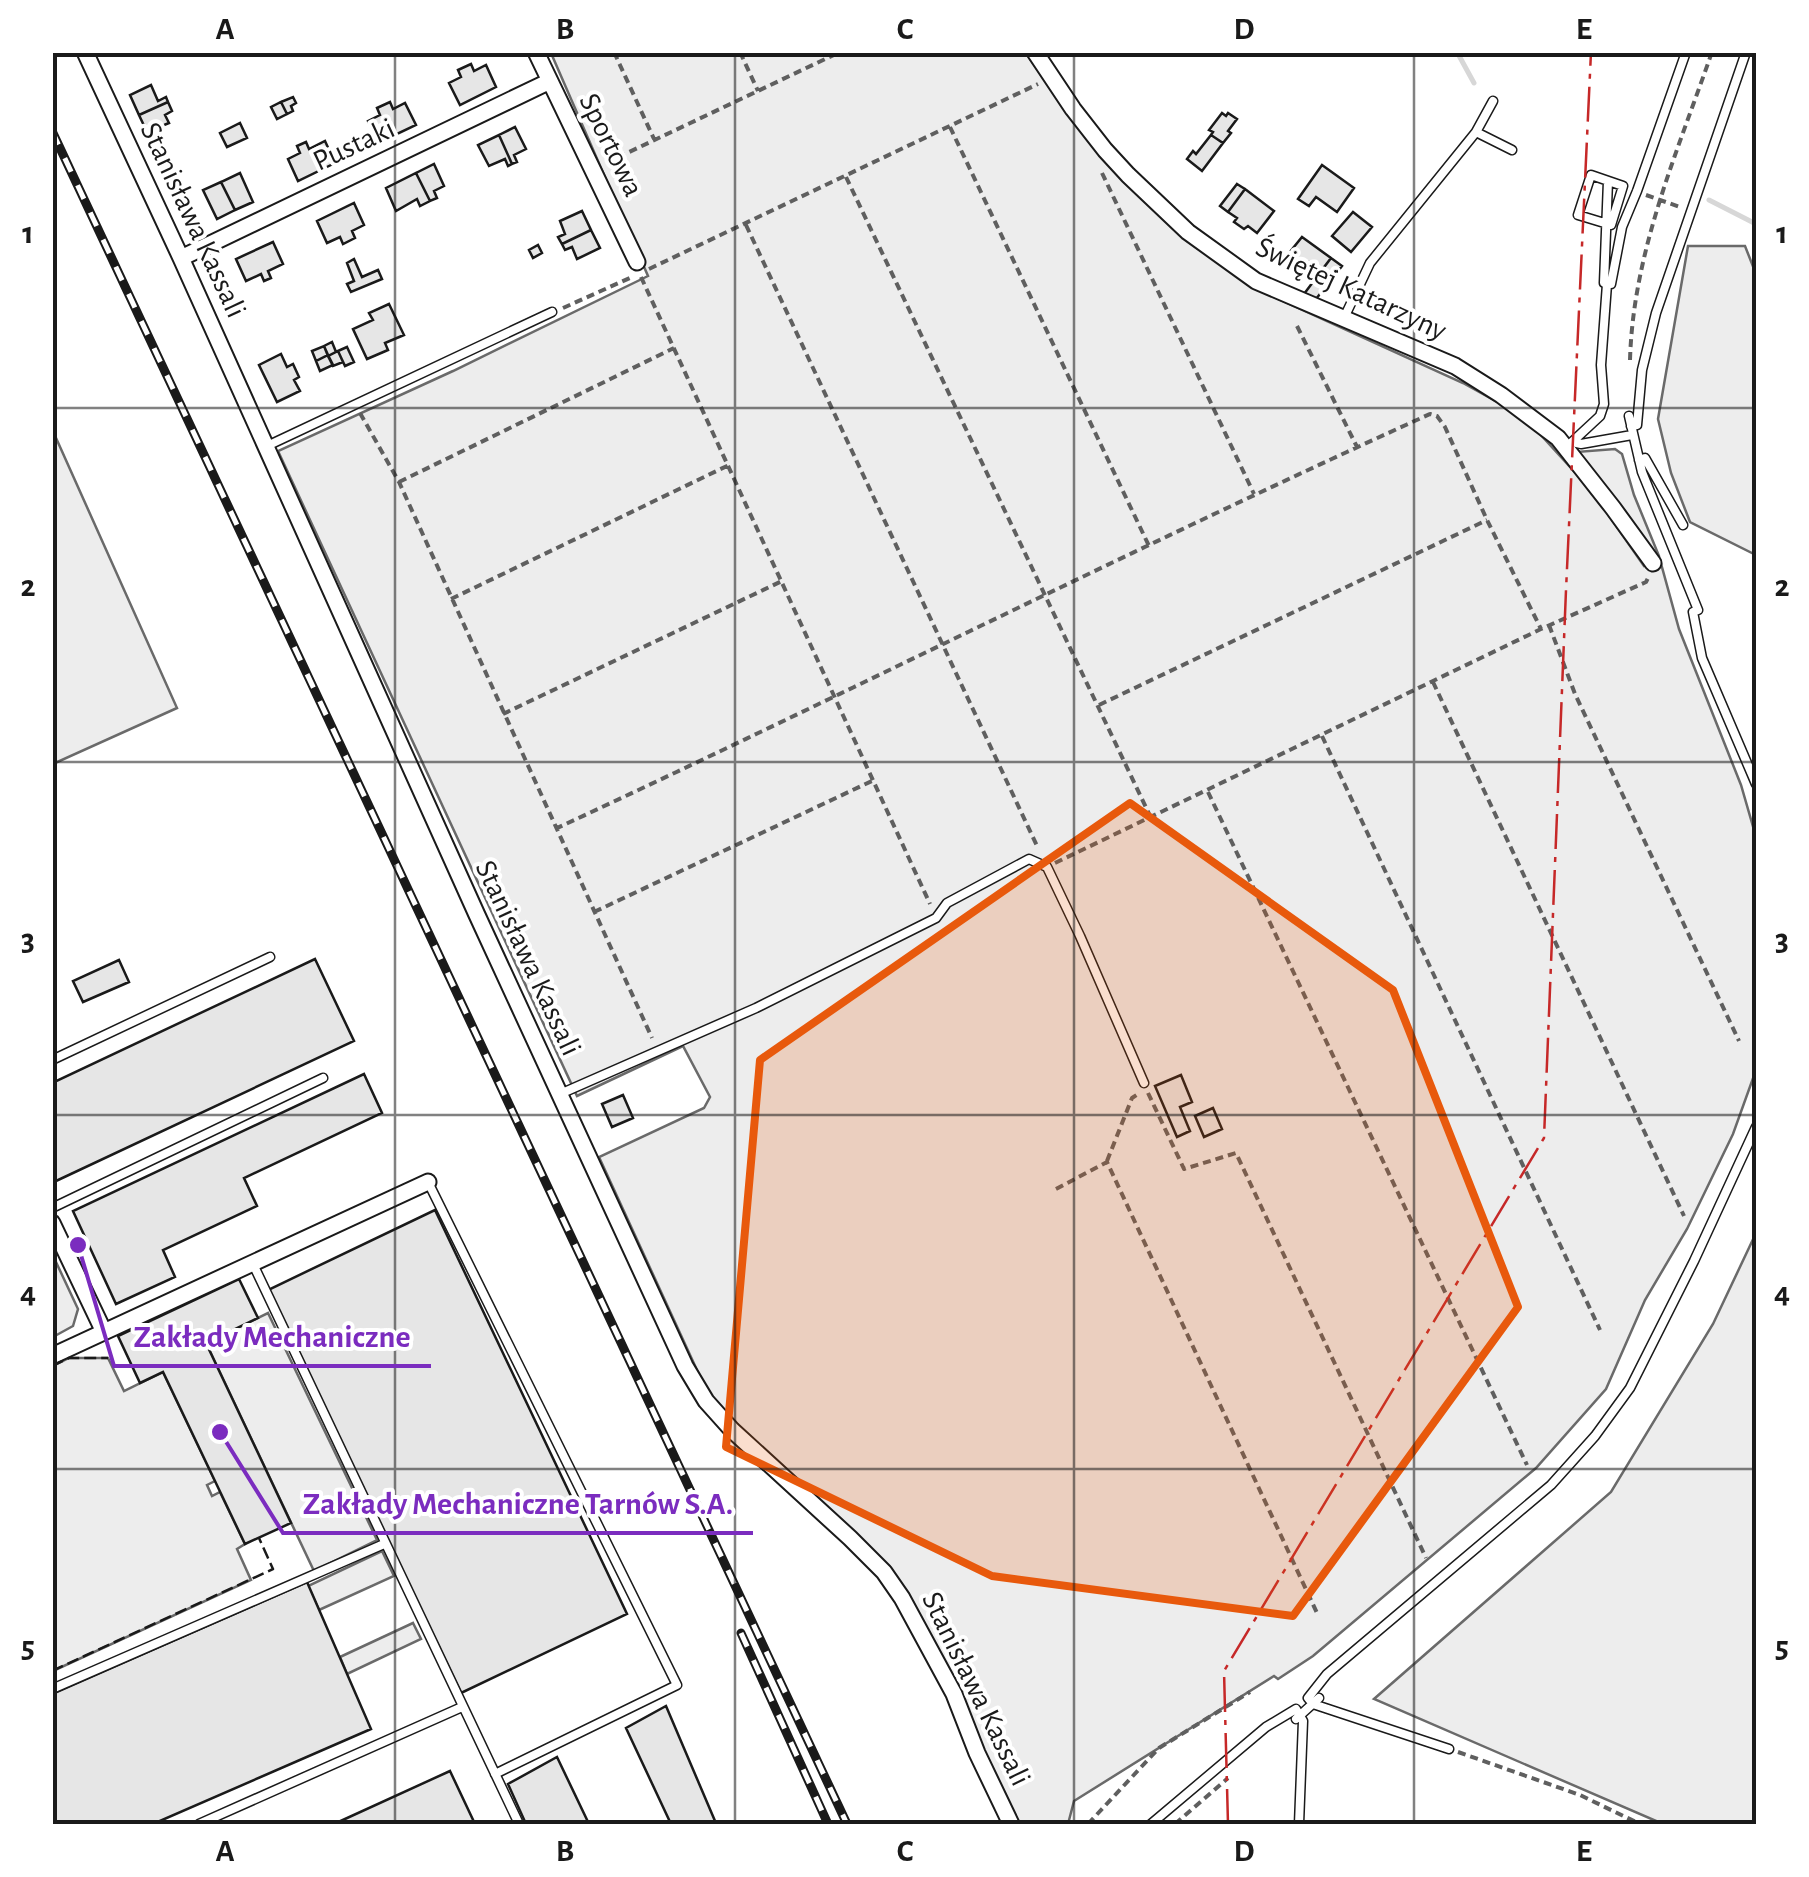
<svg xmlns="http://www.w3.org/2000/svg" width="1809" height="1877" font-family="'Alegreya Sans',sans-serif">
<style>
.built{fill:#ededed;stroke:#6a6a6a;stroke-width:2.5}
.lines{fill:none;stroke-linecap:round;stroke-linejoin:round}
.stream{stroke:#d7d7d7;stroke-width:5}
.building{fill:#e6e6e6;stroke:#1a1a1a;stroke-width:2.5}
.service-casing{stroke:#1a1a1a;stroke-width:11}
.minor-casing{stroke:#1a1a1a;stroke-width:19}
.path{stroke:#5f5f5f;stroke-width:4;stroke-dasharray:8 5;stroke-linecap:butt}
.service{stroke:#fff;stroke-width:8}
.minor{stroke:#fff;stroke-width:15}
.rail-casing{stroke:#1a1a1a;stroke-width:9}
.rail{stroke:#fff;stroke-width:5;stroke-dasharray:15;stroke-linecap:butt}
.fence{stroke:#1a1a1a;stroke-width:2.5;stroke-dasharray:12 5;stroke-linecap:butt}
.power{stroke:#c62828;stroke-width:2.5;stroke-dasharray:35 8 5 8;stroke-linecap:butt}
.marked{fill:#e8590c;fill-opacity:0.2;stroke:#e8590c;stroke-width:8;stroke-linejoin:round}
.grid{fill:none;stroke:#1a1a1a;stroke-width:2.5;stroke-opacity:0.55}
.labels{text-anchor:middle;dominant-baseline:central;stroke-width:8;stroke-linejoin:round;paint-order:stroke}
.street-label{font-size:30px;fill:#1a1a1a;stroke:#fff}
.leader{fill:none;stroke:#7b2cbf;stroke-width:4}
.callout-dot{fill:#7b2cbf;stroke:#fff;stroke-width:4}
.callout-label{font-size:32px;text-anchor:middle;font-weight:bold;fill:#7b2cbf;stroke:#fff;stroke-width:8;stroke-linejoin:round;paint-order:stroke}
.neatline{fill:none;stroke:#1a1a1a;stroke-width:4}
.grid-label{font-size:32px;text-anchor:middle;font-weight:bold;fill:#1a1a1a}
</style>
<rect width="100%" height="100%" fill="#fff"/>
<path class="built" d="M551,53H1026L1071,118L1252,287L1463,383L1508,408L1539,433L1591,490L1644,566L1660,560L1679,629L1741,785L1756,837V1070L1733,1134L1687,1229L1645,1300L1606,1389L1536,1468L1313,1656L1278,1679L1274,1676L1074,1801L1068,1824H1019L913,1602L733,1423L708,1394L599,1157L704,1108L710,1097L683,1046L577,1096L278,451L453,371L648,276Z
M1688,246H1745L1756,274V555L1690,522L1671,473L1658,419Z
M52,429L177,708L53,764H52Z
M1615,449L1622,454L1634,495L1659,556L1655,559L1576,452Z
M1756,1233V1824H1663L1374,1699L1611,1492L1713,1324Z
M56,1262L78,1309L73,1326L53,1337V1263Z
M268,1313L377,1540L314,1571L206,1343Z
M69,1358H108L124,1391L163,1372L215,1481L207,1485L212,1496L220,1492L245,1544L237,1549L251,1580L53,1671V1366Z
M382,1551L394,1576L319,1610L308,1586Z
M413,1623L421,1639L347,1674L340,1657Z"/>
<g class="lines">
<path class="stream" d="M1457,52L1474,83
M1709,200L1756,224"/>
</g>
<path class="building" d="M471,64L474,71L486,65L496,87L460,105L449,83L461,77L458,70Z
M151,85L158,101L166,97L168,102L139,115L130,95Z
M293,97L296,103L291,106L293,111L287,114L281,102Z
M168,102L172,111L165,115L169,123L147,132L139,115Z
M281,102L287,114L277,119L271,107Z
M390,102L393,109L405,103L416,125L378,143L368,121L380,115L377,108Z
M1222,113L1226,116L1228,113L1237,119L1228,131L1231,133L1223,143L1211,135L1213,132L1209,130Z
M240,123L247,138L227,147L220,133Z
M515,127L526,149L514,155L517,162L512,164L499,135Z
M499,135L512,164L508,166L505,159L489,166L478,145Z
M1211,135L1223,143L1202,171L1187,159L1193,151L1196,154Z
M325,141L335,163L298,181L288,159L300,153L297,146L306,142L309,149Z
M434,164L444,186L434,191L437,198L430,201L416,173Z
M1322,165L1354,188L1337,212L1316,197L1309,206L1298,199Z
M240,173L253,202L235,210L221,182Z
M416,173L430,201L420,206L417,199L396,211L386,188Z
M221,182L235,210L217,219L203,190Z
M1237,184L1245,189L1228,212L1220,206Z
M1245,189L1274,211L1257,233L1248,226L1244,229L1234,222L1237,218L1228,212Z
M354,203L364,225L352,231L355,238L343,244L340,237L327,243L317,221Z
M582,211L591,230L562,244L558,237L565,234L560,221Z
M1353,212L1372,227L1351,252L1332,236Z
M591,230L600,248L577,259L572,247L565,250L562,244Z
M1302,237L1331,258L1321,271L1309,262L1303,271L1285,258Z
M273,242L283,264L268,271L271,278L264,281L261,274L246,281L236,259Z
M538,245L542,253L533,258L529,250Z
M1331,258L1342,266L1316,299L1304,294Z
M354,259L362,277L378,270L382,279L351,292L347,284L354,281L347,263Z
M389,304L404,335L385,343L388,350L367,359L353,329L373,320L369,313Z
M332,342L336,352L328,356L324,346Z
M324,346L328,355L316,361L312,351Z
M347,347L354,362L345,366L338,351Z
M338,351L343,362L333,366L328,356Z
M281,354L287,367L293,364L299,377L294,380L300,391L277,402L259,365Z
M328,355L333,365L320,371L316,361Z
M315,959L354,1041L56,1181L52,1173V1083Z
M119,960L129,982L83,1002L73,981Z
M364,1074L382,1113L244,1178L257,1206L163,1250L175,1277L116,1304L73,1211Z
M1181,1075L1192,1102L1180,1107L1190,1131L1177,1137L1155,1086Z
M623,1095L633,1118L612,1127L602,1104Z
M1213,1108L1222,1129L1204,1137L1195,1116Z
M435,1210L627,1614L461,1693L268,1290Z
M239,1279L258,1318L206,1343L291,1523L245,1544L163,1372L140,1383L118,1336Z
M307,1582L371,1729L153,1824H52V1694Z
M666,1706L715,1821L704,1824H671L626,1728Z
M557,1757L589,1824H526L508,1784Z
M450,1771L475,1824H334Z"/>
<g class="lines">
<g class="service-casing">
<path id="service" d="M1476,132L1512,150
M1591,175L1623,186L1611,225L1578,215Z
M1607,284H1611L1622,227L1637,191L1686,52
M1344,318L1370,263L1476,132L1493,101
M1629,416L1642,472L1698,610L1693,612L1702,658L1756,784
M1631,426L1637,425L1642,370L1656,313L1746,52
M1572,442L1600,416L1604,404L1601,365L1607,284L1604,283L1608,181
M1572,442L1581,444L1632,435
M267,446L552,312
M1639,460L1645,458L1683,525
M52,1060L270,957
M560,1094L756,1008L936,918L947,903L1029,859L1047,867L1080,936L1144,1083
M428,1182L677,1685L495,1774
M52,1208L323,1078
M253,1264L519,1824
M52,1689L384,1544
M1296,1719L1319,1698
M1449,1749L1313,1704L1308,1698L1327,1674L1551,1485L1595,1436L1630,1388L1694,1261L1756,1127
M199,1824L462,1707
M1151,1824L1266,1727L1296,1709L1303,1721L1299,1824"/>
</g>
<g class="minor-casing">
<path id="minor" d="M85,52L181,258L477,915L685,1366L706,1401L732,1430L850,1538L884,1572L902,1598L954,1694L977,1753L1011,1824
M536,52L637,262
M1035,52L1073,109L1105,150L1128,175L1188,232L1256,281L1455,366L1501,395L1558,438L1613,508L1653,563
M181,258L550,81
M52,1223L104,1332
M52,1356L428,1182"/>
</g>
<path class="path" d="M614,52L654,139
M740,52L758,91
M950,127L1149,546
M606,163L840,52
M1102,173L1254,494
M846,177L1151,818
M1646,195L1680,207
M746,225L1038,848
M649,269L1038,84
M641,277L930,904
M563,308L632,277
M1297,326L1357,447
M1630,360C1633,252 1677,153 1712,52
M360,413L399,482L652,1038
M399,482L674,348
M451,599L729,465
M1549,625L1575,694L1739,1041
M1433,682L1684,1216
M1099,705L1487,520
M503,714L782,581
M1322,736L1600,1330
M1208,792L1527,1465
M555,829C848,693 1136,547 1430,414L1437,416L1445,427L1487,520L1541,629
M1055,863L1541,629L1646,582L1649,576
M594,912L874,780
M1148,1093L1184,1169L1236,1153L1426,1558
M1107,1161L1132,1098L1138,1094
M1056,1189L1107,1162L1317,1613
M1458,1752L1580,1795L1640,1824
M1088,1824L1159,1748L1250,1692
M1175,1824L1228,1778"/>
<use href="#service" class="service"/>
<use href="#minor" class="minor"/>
<g class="rail-casing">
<path id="rail" d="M52,131L847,1824
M741,1633L828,1824"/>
</g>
<use href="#rail" class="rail"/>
<path class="fence" d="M52,1366L69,1358H108
M52,1671L273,1569L259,1538"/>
<path class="power" d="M1228,1824L1224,1671L1544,1138L1566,590L1591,52"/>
</g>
<path class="marked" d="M1130,803L1393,990L1518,1307L1293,1616L992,1576L726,1447L760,1060Z"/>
<path class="grid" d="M395,52V1824M735,52V1824M1074,52V1824M1414,52V1824M52,408H1756M52,762H1756M52,1115H1756M52,1469H1756"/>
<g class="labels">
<g class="street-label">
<text transform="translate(354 145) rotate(-25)">Pustaki</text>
<text transform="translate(611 145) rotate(64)">Sportowa</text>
<text transform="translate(193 220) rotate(65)">Stanisława Kassali</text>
<text transform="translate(1351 289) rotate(25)">Świętej Katarzyny</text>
<text transform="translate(528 958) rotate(65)">Stanisława Kassali</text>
<text transform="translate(976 1689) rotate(64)">Stanisława Kassali</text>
</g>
</g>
<path class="leader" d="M78 1245L114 1366H431M220 1432L283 1533H753"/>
<g class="callout-dot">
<circle cx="78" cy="1245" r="10"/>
<circle cx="220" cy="1432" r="10"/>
</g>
<g class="callout-label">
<text x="272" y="1347">Zakłady Mechaniczne</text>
<text x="518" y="1514">Zakłady Mechaniczne Tarnów S.A.</text>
</g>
<rect width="1809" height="1877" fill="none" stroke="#ffffff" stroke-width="110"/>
<rect x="55" y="55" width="1699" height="1767" class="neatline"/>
<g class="grid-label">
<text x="225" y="39">A</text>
<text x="565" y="39">B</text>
<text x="905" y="39">C</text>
<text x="1244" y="39">D</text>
<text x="1584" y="39">E</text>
<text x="28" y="243">1</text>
<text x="1782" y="243">1</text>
<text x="28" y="596">2</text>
<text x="1782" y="596">2</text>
<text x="28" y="950">3</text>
<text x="1782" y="950">3</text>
<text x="28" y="1303">4</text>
<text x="1782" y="1303">4</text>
<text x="28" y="1657">5</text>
<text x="1782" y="1657">5</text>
<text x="225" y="1861">A</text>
<text x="565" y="1861">B</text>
<text x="905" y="1861">C</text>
<text x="1244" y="1861">D</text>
<text x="1584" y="1861">E</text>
</g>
</svg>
